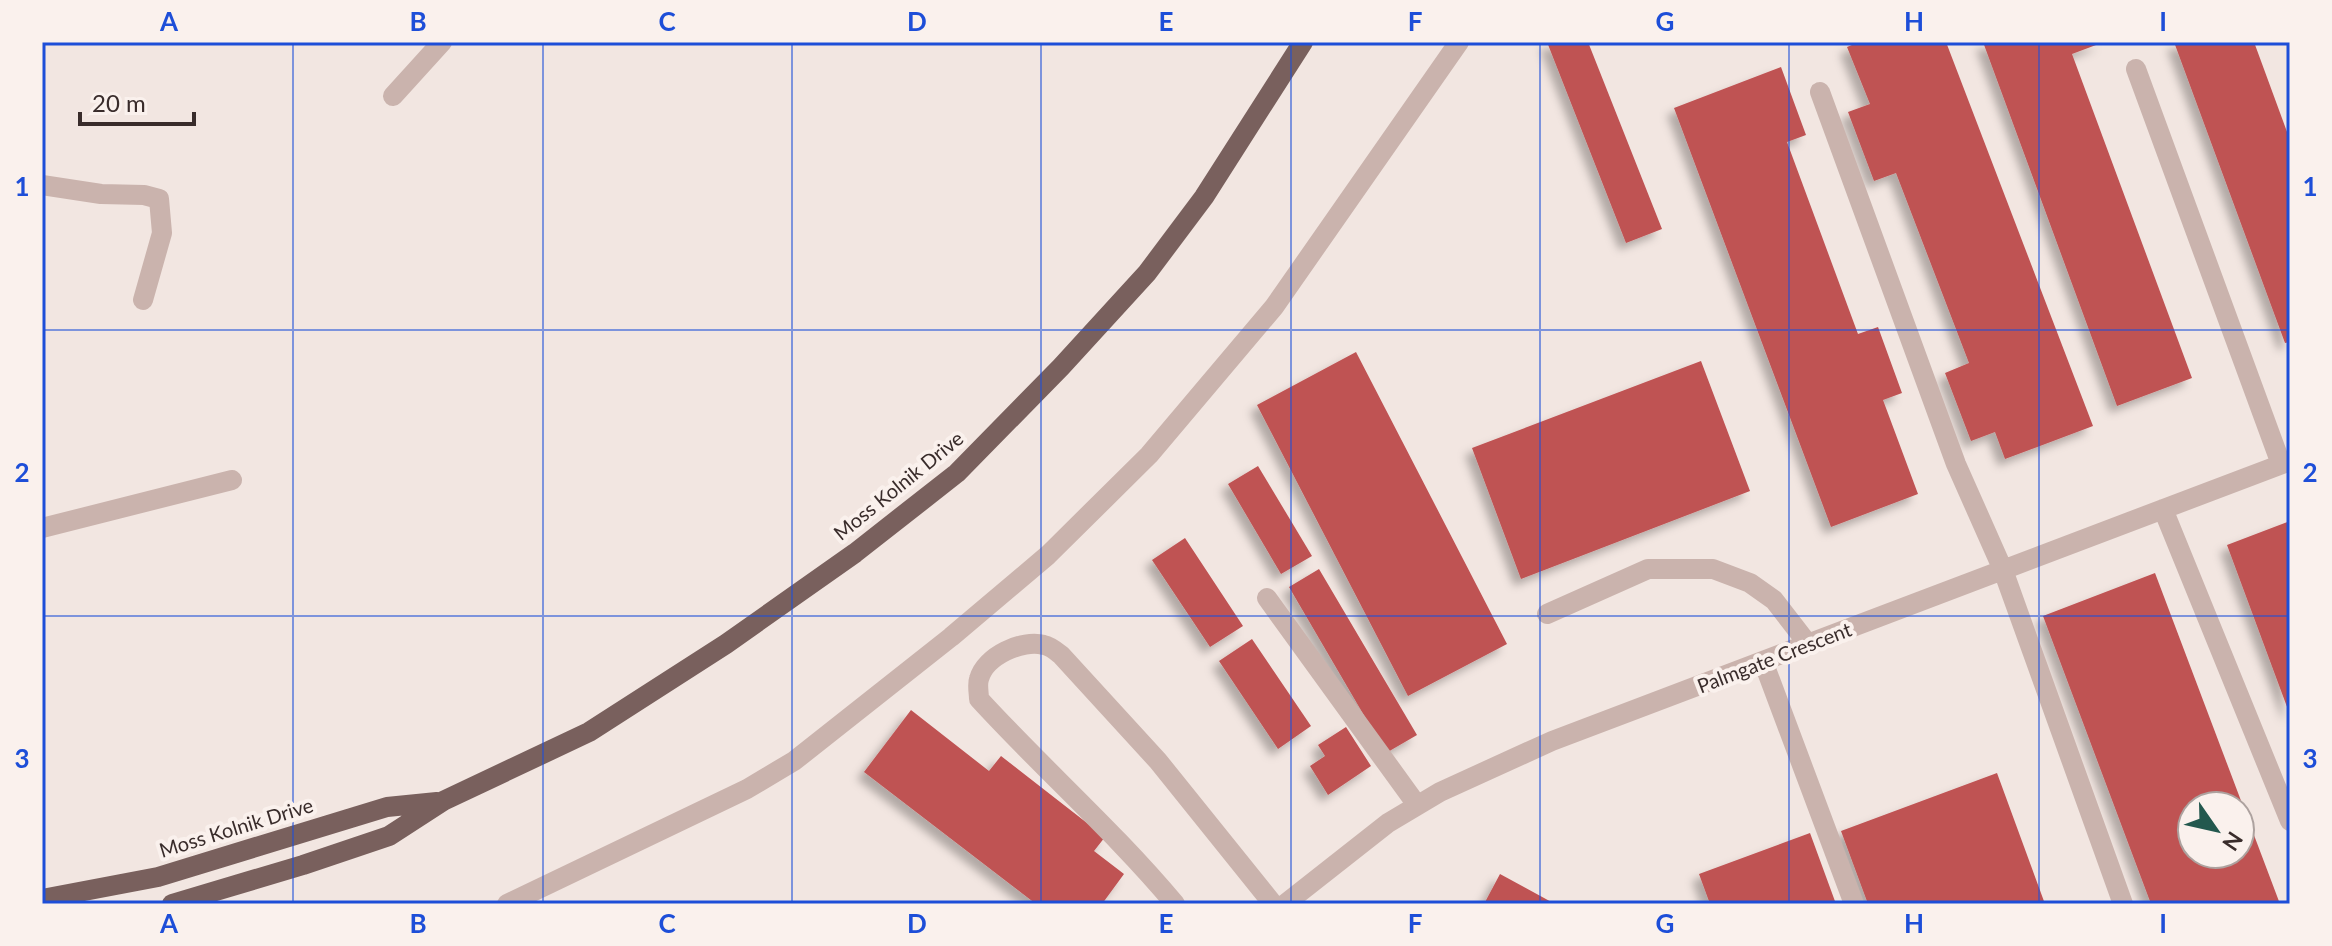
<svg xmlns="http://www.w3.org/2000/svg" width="2332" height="946" font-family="Lato,sans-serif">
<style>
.building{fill:#bf5253;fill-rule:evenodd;filter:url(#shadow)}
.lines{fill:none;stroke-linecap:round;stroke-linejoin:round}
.minor{stroke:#cab3ad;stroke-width:20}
.major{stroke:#79605d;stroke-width:20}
.grid{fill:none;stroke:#1d4ed8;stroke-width:2;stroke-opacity:0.55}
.labels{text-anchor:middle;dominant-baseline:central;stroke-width:8;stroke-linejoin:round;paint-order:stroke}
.street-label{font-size:20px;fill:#392c2b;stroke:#faf1ed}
.neatline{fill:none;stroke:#1d4ed8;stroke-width:3}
.grid-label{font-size:26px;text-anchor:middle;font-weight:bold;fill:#1d4ed8}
</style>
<defs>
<filter id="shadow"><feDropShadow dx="-7" dy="7" stdDeviation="4" flood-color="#0004"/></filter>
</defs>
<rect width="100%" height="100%" fill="#f2e6e1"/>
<path class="building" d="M1547,42H1588L1662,229L1626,243Z
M1859,42H1946L2093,426L2005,459L1995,432L1971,441L1945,373L1969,363L1896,173L1874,181L1848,112L1870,104L1847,47Z
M1983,42H2104L2072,54L2192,378L2117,406Z
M2174,42H2254L2290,140V342L2285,343Z
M1781,67L1806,135L1787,142L1858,334L1878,327L1902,393L1883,400L1918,494L1831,527L1674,108Z
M1356,352L1507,644L1408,696L1257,405Z
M1701,361L1750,491L1521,579L1472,448Z
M1258,466L1312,556L1281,574L1228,484Z
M2290,521V715L2227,545Z
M1185,538L1243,626L1210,647L1152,560Z
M1319,569L1417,735L1386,753L1289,587Z
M2155,573L2243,806L2280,904H2151L2043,616ZM2192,806H2240V854H2192Z
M1252,639L1311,726L1278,749L1219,661Z
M911,710L989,771L1001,756L1105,837L1094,851L1124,874L1102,904H1036L864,772Z
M1346,727L1371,766L1328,795L1310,766L1325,756L1318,745Z
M1997,773L2045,904H1868L1841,831Z
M1810,833L1836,904H1710L1699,874Z
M1500,874L1555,904H1484Z"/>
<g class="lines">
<path class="minor" d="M2136,69L2281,464
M1820,92L1956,464L2003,570L2123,904
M393,96L442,42
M42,185L101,194L144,195L159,199L162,233L143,300
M2163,509L2290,821
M42,528L232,480
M1267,598L1417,805
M1547,614L1648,569H1713L1750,583L1774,600L1808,644
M1763,661L1854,904
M507,904L747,789L794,761L951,637L1048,555L1149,455L1274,307L1459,42
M1175,904C1114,831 1043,769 979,699C979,693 977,685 979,679C985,656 1022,639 1044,645C1050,646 1056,651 1061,655L1158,761L1273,904
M1285,904L1388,823L1440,792L1552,741L2290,461"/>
<path class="major" d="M42,899L158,877L387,807L437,802
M172,904L303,865L389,836L443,801L589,732L726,644L855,553L957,473L1061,367L1147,273L1204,197L1303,42"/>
</g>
<path class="grid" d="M293,42V904M543,42V904M792,42V904M1041,42V904M1291,42V904M1540,42V904M1789,42V904M2039,42V904M42,330H2290M42,616H2290"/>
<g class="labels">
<g class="street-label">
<text transform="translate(898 485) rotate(-39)">Moss Kolnik Drive</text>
<text transform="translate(1774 657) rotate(-21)">Palmgate Crescent</text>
<text transform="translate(236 827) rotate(-17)">Moss Kolnik Drive</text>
</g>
</g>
<rect width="2332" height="946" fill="none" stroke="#faf1ed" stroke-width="88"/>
<g transform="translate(2216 830) rotate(124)"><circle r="38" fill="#faf1ed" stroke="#ada29f" stroke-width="2"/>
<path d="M0-6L14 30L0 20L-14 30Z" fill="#23584e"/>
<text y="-12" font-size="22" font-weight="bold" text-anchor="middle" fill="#392c2b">N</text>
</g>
<path d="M80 112v12h114v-12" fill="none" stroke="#392c2b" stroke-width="4"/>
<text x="92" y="112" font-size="24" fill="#392c2b" stroke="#faf1ed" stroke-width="6" paint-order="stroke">20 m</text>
<rect x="44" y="44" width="2244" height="858" class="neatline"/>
<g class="grid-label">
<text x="169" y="31">A</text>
<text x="418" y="31">B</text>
<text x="667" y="31">C</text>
<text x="917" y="31">D</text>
<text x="1166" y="31">E</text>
<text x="1415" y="31">F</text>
<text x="1665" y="31">G</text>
<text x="1914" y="31">H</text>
<text x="2163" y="31">I</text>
<text x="22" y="196">1</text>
<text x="2310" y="196">1</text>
<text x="22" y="482">2</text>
<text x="2310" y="482">2</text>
<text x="22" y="768">3</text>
<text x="2310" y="768">3</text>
<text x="169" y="933">A</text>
<text x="418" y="933">B</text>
<text x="667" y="933">C</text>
<text x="917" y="933">D</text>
<text x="1166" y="933">E</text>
<text x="1415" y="933">F</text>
<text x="1665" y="933">G</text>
<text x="1914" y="933">H</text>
<text x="2163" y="933">I</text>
</g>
</svg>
